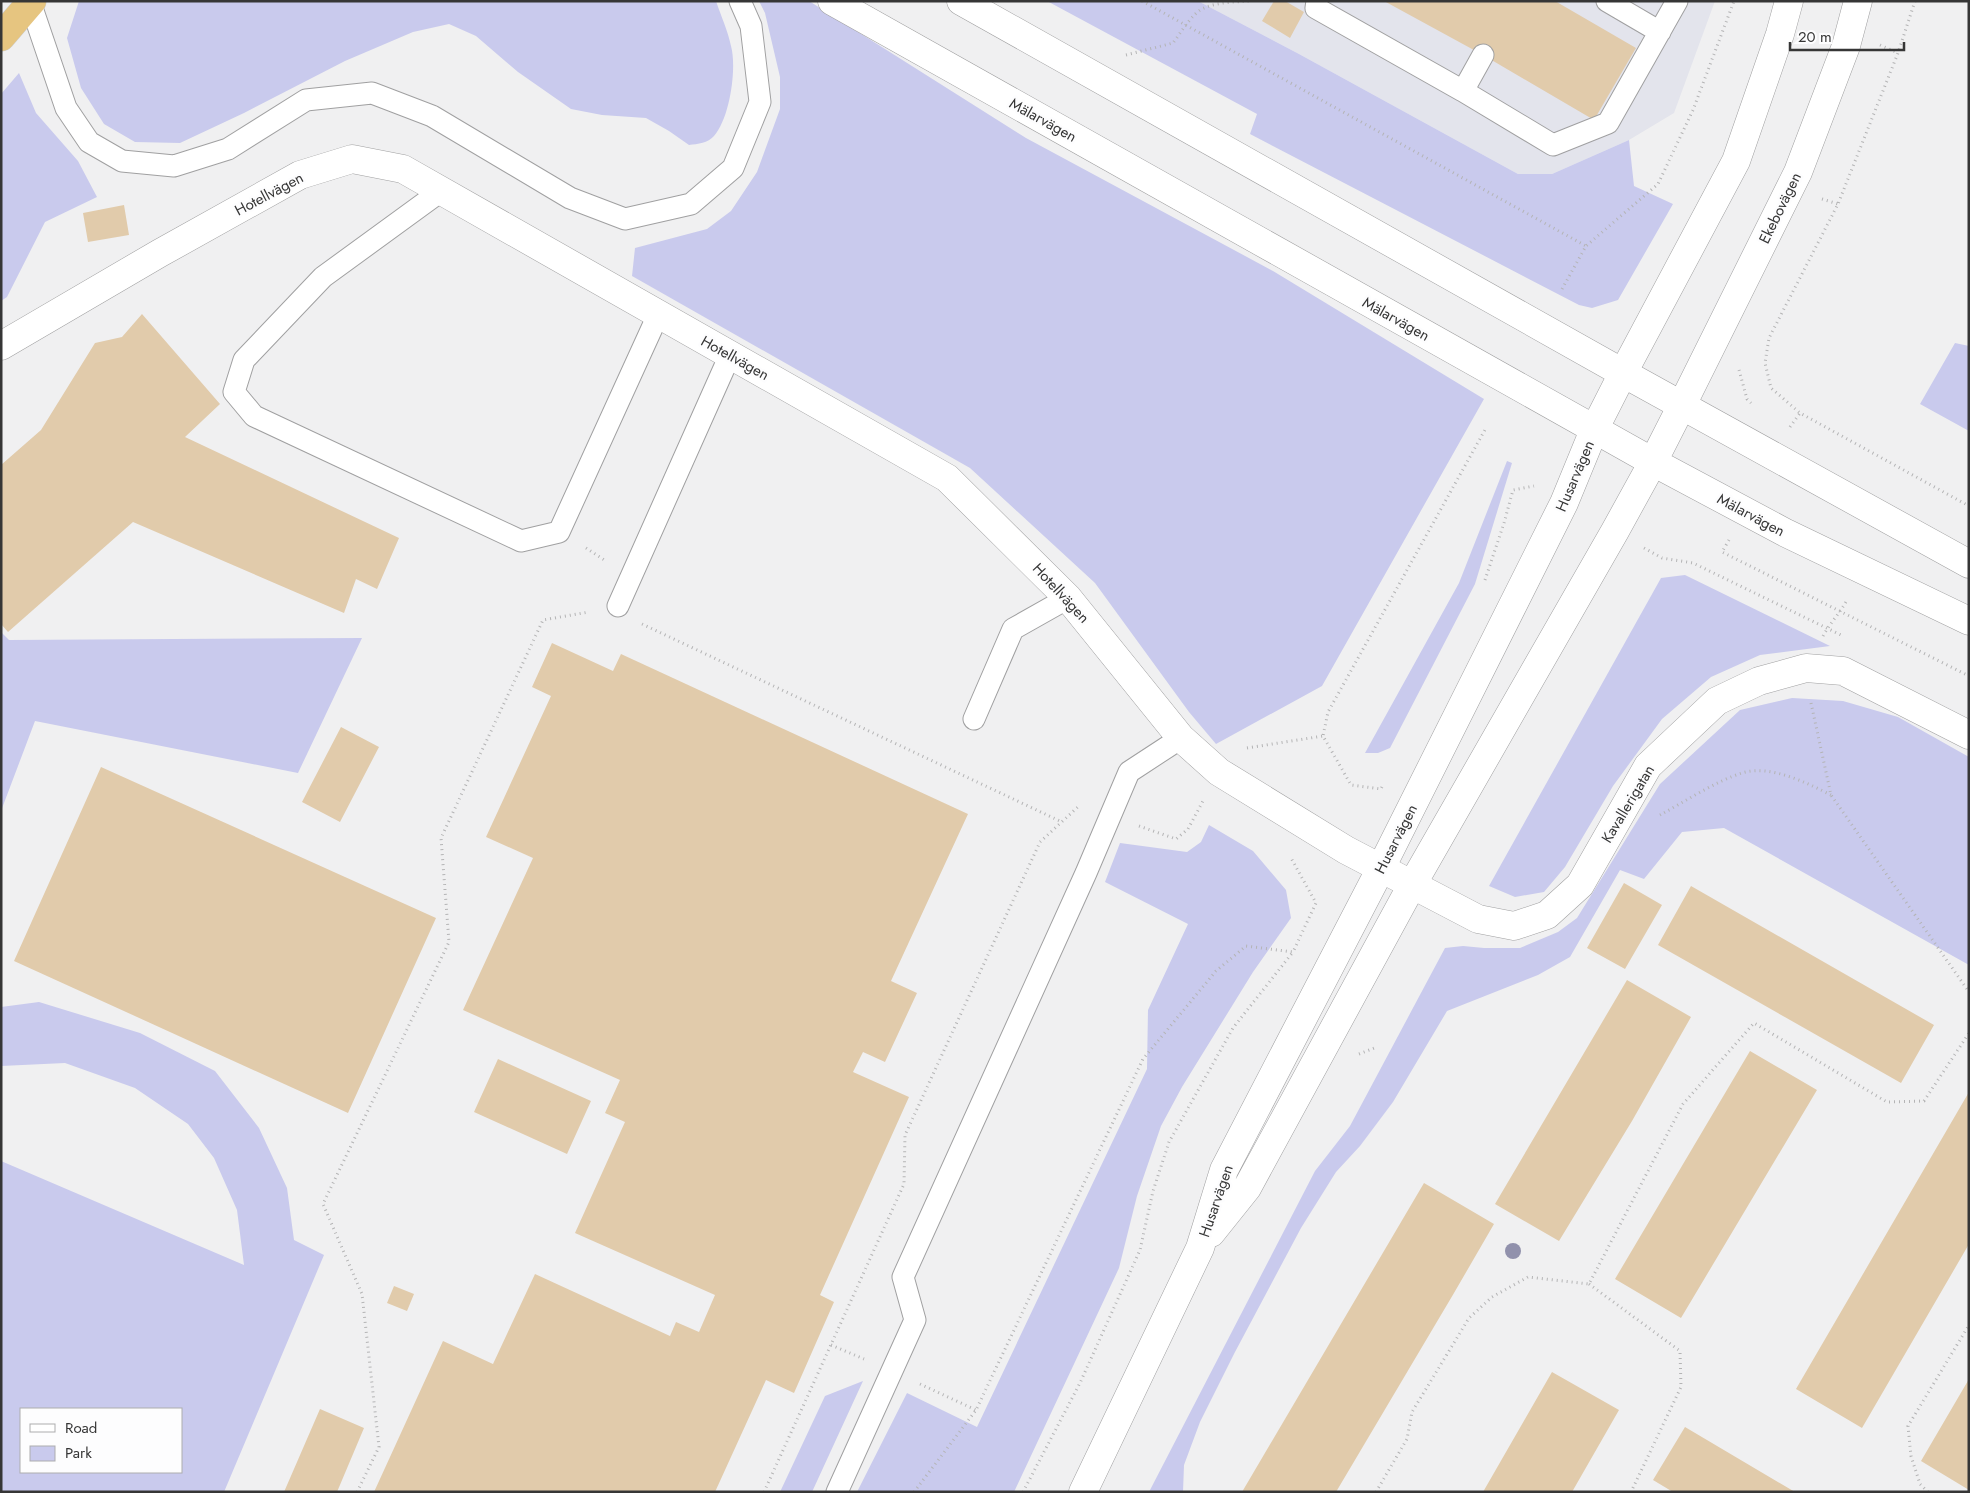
<svg xmlns="http://www.w3.org/2000/svg" width="1970" height="1493" font-family="Jost,sans-serif">
<style>
.built{fill:#e3e4ec}
.green{fill:#c9caed;fill-rule:evenodd}
.building{fill:#e1cbab}
.lines{fill:none;stroke-linecap:round;stroke-linejoin:round}
.service-casing{stroke:#a0a0a1;stroke-width:23}
.minor-casing{stroke:#a0a0a1;stroke-width:29}
.tertiary-casing{stroke:#a0a0a1;stroke-width:29}
.secondary-casing{stroke:#a0a0a1;stroke-width:29}
.motorway-casing{stroke:#cbcbcb;stroke-width:29}
.path{stroke:#b4b4b5;stroke-width:3;stroke-dasharray:1 4;stroke-linecap:butt}
.service{stroke:#fff;stroke-width:21}
.minor{stroke:#fff;stroke-width:28}
.tertiary{stroke:#fff;stroke-width:28}
.secondary{stroke:#fff;stroke-width:28}
.motorway{stroke:#e6c580;stroke-width:28}
.tree{fill:#9191ac}
.labels{text-anchor:middle;dominant-baseline:central;stroke-width:5;stroke-linejoin:round;paint-order:stroke}
.street-label{font-size:15px;fill:#363636;stroke:#fdfdfe}
</style>
<rect width="100%" height="100%" fill="#f0f0f1"/>
<path class="built" d="M1198,1H1715L1674,113L1629,140L1552,174H1518L1299,54Z"/>
<path class="green" d="M79,1H716C721,16 728,31 731,46C737,68 730,118 714,136C708,143 698,144 689,145L669,131L646,118L602,115L571,109L518,72L476,36L449,24L413,32L345,61L244,113L180,143L135,142L104,124L81,88L67,38Z
M759,1H809L1026,138L1273,271L1484,399L1322,686L1216,744L1189,712L1095,583L970,468L632,276L635,248L707,229L731,211L757,172L780,109V77L765,13Z
M1047,1H1198L1299,54L1518,174H1552L1629,140L1634,186L1673,204L1618,300L1592,308L1579,305L1250,134L1257,114Z
M19,73L36,113L78,161L97,197L45,222L7,297L1,301V94Z
M1955,343L1969,346V431L1920,404Z
M1507,461L1512,463L1475,584L1390,748L1378,753H1365L1459,583Z
M1685,575L1830,646L1760,655L1711,677L1662,719L1613,786L1565,867L1544,892L1515,897L1489,886L1661,578Z
M1,632L9,640L362,638L298,773L35,721L1,811Z
M1792,698L1843,701L1898,717L1969,757V965L1724,828L1682,832L1644,879L1620,870L1570,957L1538,975L1447,1011L1393,1102L1360,1146L1336,1172L1301,1228L1235,1352L1200,1422L1184,1465L1183,1492H1149L1315,1171L1350,1126L1445,948L1463,946L1484,948H1520L1558,932L1577,918L1660,784L1740,710Z
M1209,825L1253,851L1286,890L1291,918L1253,972L1182,1087L1161,1126L1137,1196L1119,1268L1014,1492H857L907,1393L977,1427L1147,1069L1148,1010L1188,924L1105,882L1120,843L1187,852L1201,842Z
M39,1002L140,1033L215,1071L259,1128L287,1188L294,1240L324,1255L224,1492H1V1161L244,1265L237,1210L214,1158L188,1124L135,1088L65,1063L1,1066V1007ZM21,1409H181V1472H21Z
M863,1381L812,1492H780L825,1396Z"/>
<path class="building" d="M1274,1H1285L1304,12L1290,38L1262,21Z
M1384,1H1555L1636,48L1594,120L1483,55Z
M124,205L129,235L88,242L83,213Z
M142,314L220,404L185,437L399,538L377,589L356,579L344,613L133,522L8,632L1,624V465L41,430L95,343L122,337Z
M552,643L613,671L621,654L968,814L891,981L917,993L885,1062L863,1052L853,1072L909,1097L820,1295L834,1302L794,1393L766,1380L715,1492H374L443,1341L493,1364L535,1274L670,1336L676,1322L699,1332L715,1295L575,1233L625,1122L605,1113L620,1080L463,1010L533,858L486,837L551,696L532,687Z
M341,727L379,747L340,822L302,802Z
M101,767L436,918L348,1113L14,961Z
M1624,883L1662,905L1625,969L1587,948Z
M1691,886L1934,1025L1901,1083L1658,945Z
M1627,980L1691,1017L1632,1121L1559,1241L1495,1204Z
M1750,1051L1817,1090L1681,1318L1615,1279Z
M498,1059L591,1101L567,1154L474,1112Z
M1969,1092V1244L1862,1428L1796,1389Z
M1424,1183L1494,1224L1454,1293L1336,1492H1242Z
M394,1286L414,1294L407,1311L387,1303Z
M1552,1372L1619,1410L1572,1492H1483Z
M1969,1379V1490L1921,1461Z
M320,1409L364,1428L337,1492H284Z
M1685,1427L1795,1492H1673L1653,1480Z"/>
<g class="lines">
<g class="service-casing">
<path id="service" d="M1317,1L1316,8L1463,91L1553,145L1608,123L1677,1
M1607,1L1660,32
M30,2L66,108L89,142L122,161L174,166L228,149L306,100L372,93L432,116L570,198L625,219L691,204L733,168L760,102L751,26L740,1
M1463,91L1483,55
M441,191L323,277L244,360L234,392L254,416L521,541L559,532L658,315
M618,606L730,355
M974,719L1013,629L1068,598
M837,1492L915,1320L903,1277L1086,873L1129,772L1181,738"/>
</g>
<g class="minor-casing">
<path id="minor" d="M1,346L160,253L300,175L352,159L403,169L947,478L1068,598L1181,738L1219,772L1346,850L1478,919L1514,926L1547,915L1580,885L1648,766L1717,701L1759,681L1806,668L1843,671L1969,735"/>
</g>
<g class="tertiary-casing">
<path id="tertiary" d="M1623,373L1736,161L1780,34L1789,1
M1682,405L1798,172L1846,46L1858,1
M1211,1233L1247,1188L1412,885L1615,531L1653,462
M1083,1492L1200,1248L1224,1170L1381,868L1564,503L1594,430"/>
</g>
<g class="secondary-casing">
<path id="secondary" d="M832,1L1653,462L1784,532L1969,621
M961,1L1623,373L1969,564
M1594,430L1623,373
M1653,462L1682,405"/>
</g>
<g class="motorway-casing">
<path id="motorway" d="M1,37L32,1"/>
</g>
<path class="path" d="M1142,1L1586,246
M1915,1L1898,53L1838,204L1769,338L1765,363L1771,388L1800,413L1969,506
M1880,45L1898,53
M1126,55L1173,43C1180,34 1193,12 1204,8C1218,2 1235,2 1250,1
M1822,199L1838,204
M1562,289L1586,246L1658,184L1693,110L1734,1
M1739,370L1747,399L1751,403
M1790,427L1800,413
M1729,540L1722,552L1969,676
M586,548L606,561
M1644,548L1662,558L1693,563L1843,636
M1485,580L1504,523L1513,490L1534,486
M642,624L1062,822
M1823,636C1830,623 1840,613 1847,600
M1811,703L1831,795L1969,992
M1247,748L1323,736
M1382,787L1381,789L1351,785L1323,736L1328,712L1486,428
M1660,815C1684,802 1716,781 1742,773C1770,764 1807,783 1831,795
M1139,826L1176,839L1188,829L1203,801
M1359,1054L1377,1047
M1589,1284L1680,1351L1681,1387L1631,1492
M831,1345L864,1359
M920,1384L976,1410
M357,1492L379,1447L362,1294L323,1204L449,942L441,838L543,620L589,612
M764,1492L904,1184L905,1135L1040,842L1080,805
M914,1492L976,1410L1143,1059L1216,971L1246,946L1293,952L1316,903L1291,858
M1023,1492L1080,1383L1140,1250L1153,1191L1169,1142L1233,1028L1293,952
M1376,1492L1407,1439L1412,1412L1469,1318L1492,1297L1528,1277L1589,1284L1683,1104L1754,1023L1887,1102L1924,1101L1969,1033
M1928,1492L1920,1484L1911,1456L1908,1426L1969,1325"/>
<use href="#service" class="service"/>
<use href="#minor" class="minor"/>
<use href="#tertiary" class="tertiary"/>
<use href="#secondary" class="secondary"/>
<use href="#motorway" class="motorway"/>
</g>
<circle class="tree" cx="1513" cy="1251" r="8"/>
<g class="labels">
<g class="street-label">
<text transform="translate(1043 120) rotate(29)">Mälarvägen</text>
<text transform="translate(269 194) rotate(-28)">Hotellvägen</text>
<text transform="translate(1780 208) rotate(-64)">Ekebovägen</text>
<text transform="translate(1396 319) rotate(29)">Mälarvägen</text>
<text transform="translate(735 358) rotate(29)">Hotellvägen</text>
<text transform="translate(1575 476) rotate(-67)">Husarvägen</text>
<text transform="translate(1751 515) rotate(28)">Mälarvägen</text>
<text transform="translate(1061 593) rotate(47)">Hotellvägen</text>
<text transform="translate(1628 804) rotate(-59)">Kavallerigatan</text>
<text transform="translate(1396 839) rotate(-63)">Husarvägen</text>
<text transform="translate(1216 1201) rotate(-71)">Husarvägen</text>
</g>
</g>
<rect width="1970" height="1493" fill="none" stroke="#363636" stroke-width="5"/>
<rect x="20" y="1408" width="162" height="65" fill="#fdfdfe" stroke="#adadae"/>
<rect x="30" y="1424" width="25" height="8" fill="#ffffff" stroke="#adadae"/>
<text x="65" y="1433" font-size="15" fill="#363636">Road</text>
<rect x="30" y="1446" width="25" height="15" fill="#c9caed" stroke="#adadae"/>
<text x="65" y="1458" font-size="15" fill="#363636">Park</text>
<path d="M1790 42v8h114v-8" fill="none" stroke="#363636" stroke-width="2.5"/>
<text x="1798" y="42" font-size="15" fill="#363636" stroke="#fdfdfe" stroke-width="4" paint-order="stroke">20 m</text>
</svg>
